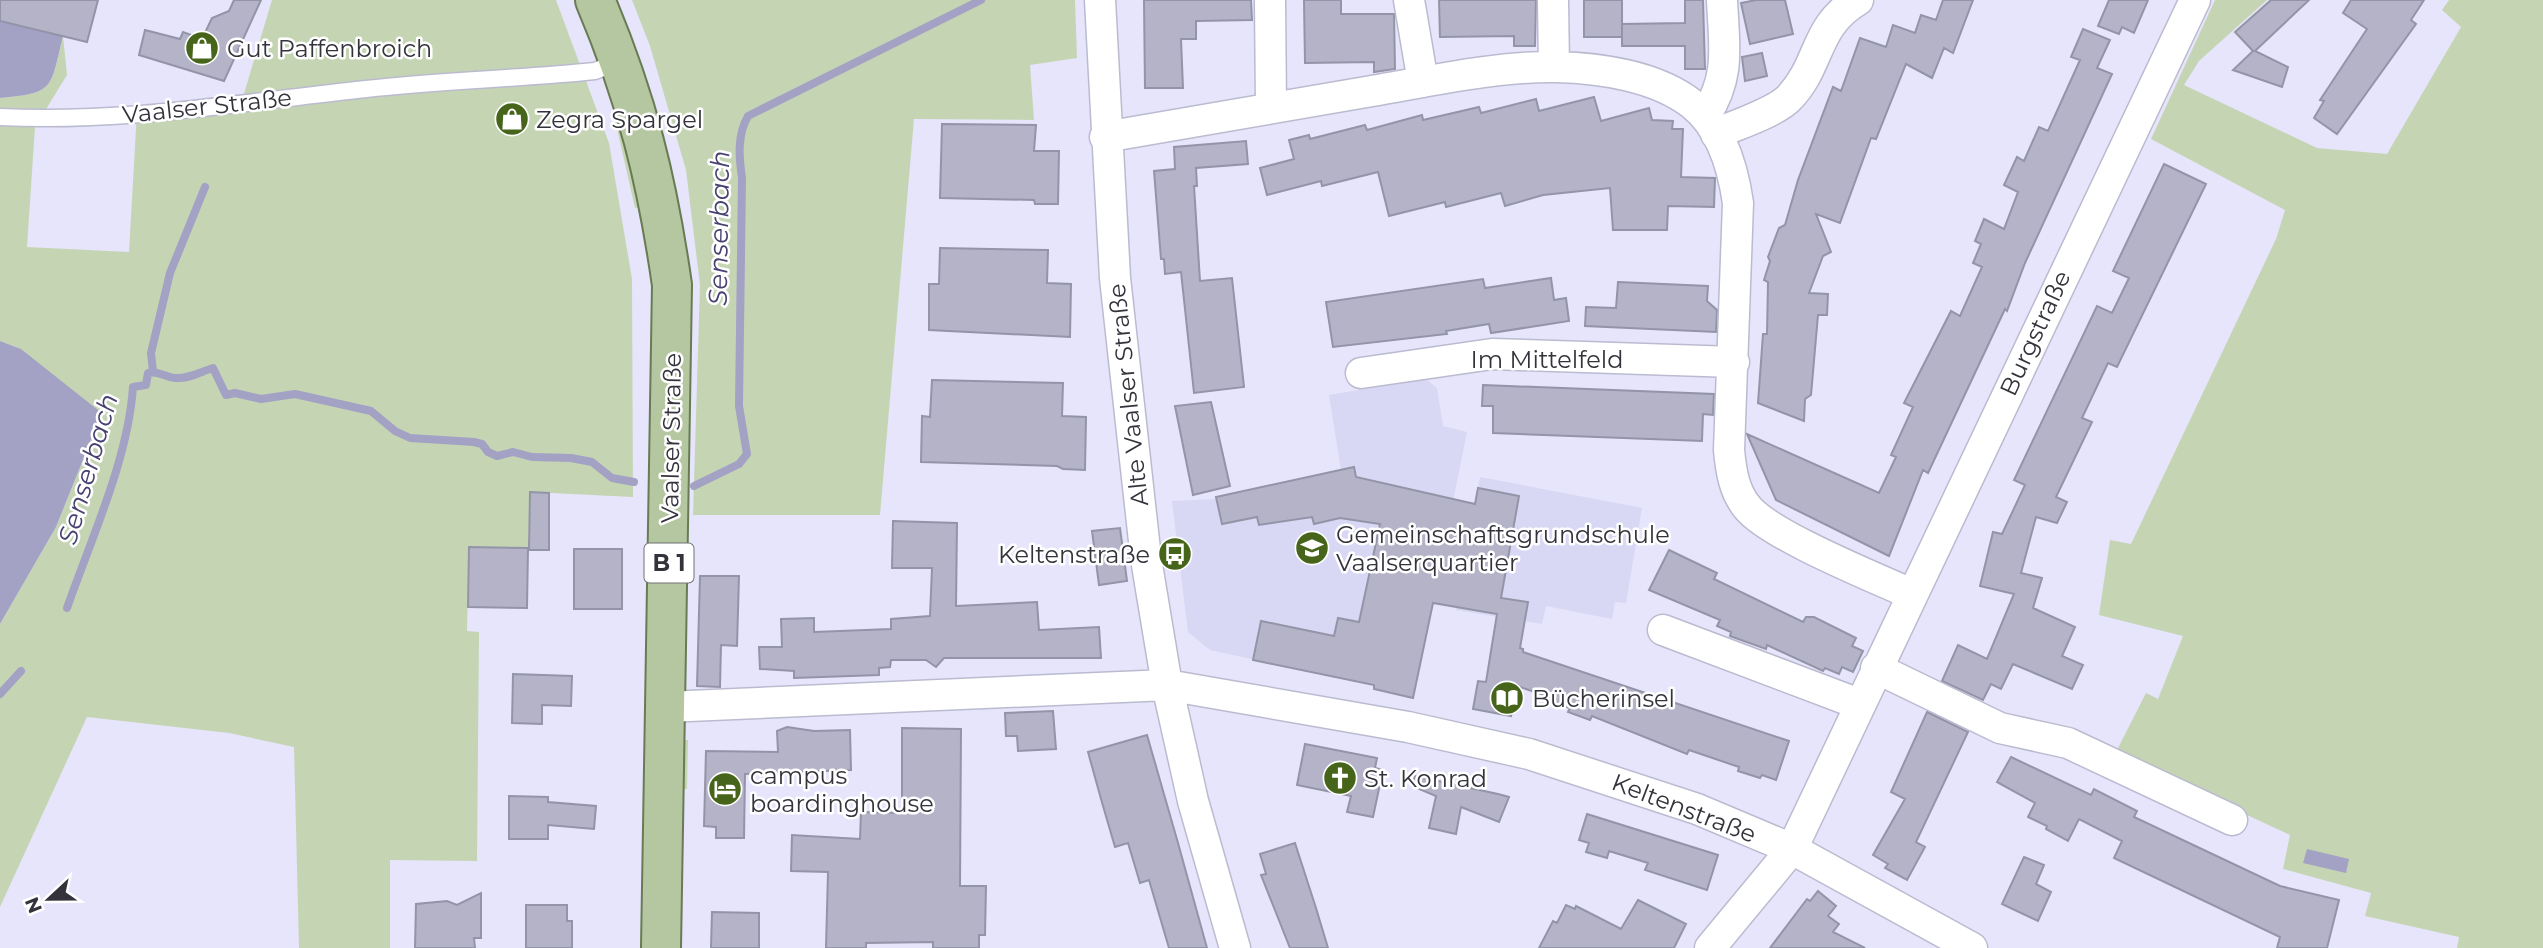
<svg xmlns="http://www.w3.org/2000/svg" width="2543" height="948" font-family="Montserrat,sans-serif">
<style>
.built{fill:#d8d7f4}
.green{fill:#c5d5b4}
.water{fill:#a3a1c4}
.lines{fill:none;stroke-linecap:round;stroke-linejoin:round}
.stream{stroke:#a3a1c4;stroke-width:8}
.building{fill:#b4b3c8;stroke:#9494a8;stroke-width:2}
.lane-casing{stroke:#bbbbd0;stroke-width:19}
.street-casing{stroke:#bbbbd0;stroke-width:33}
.primary-casing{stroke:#687b53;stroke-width:42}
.lane{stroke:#fff;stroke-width:16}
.street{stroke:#fff;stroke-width:30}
.primary{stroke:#b5c7a0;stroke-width:38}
.labels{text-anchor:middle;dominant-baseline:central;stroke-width:5;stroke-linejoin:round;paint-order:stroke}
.shield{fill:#fff;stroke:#717076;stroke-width:2}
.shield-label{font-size:23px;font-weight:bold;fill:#34333c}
.poi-label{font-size:24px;fill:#34333c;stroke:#fff;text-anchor:start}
.street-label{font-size:24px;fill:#34333c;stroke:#fff}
.water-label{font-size:26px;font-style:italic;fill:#474172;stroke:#fff}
</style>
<rect width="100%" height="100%" fill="#e6e5fc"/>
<path class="built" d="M1426,379L1437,388L1443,426L1467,432L1422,656L1383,648L1329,676L1210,650L1188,632L1172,501L1217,499L1341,470L1329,395Z
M1480,477L1642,508L1626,603L1615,602L1612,619L1546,606L1542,624L1456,610Z"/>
<path class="green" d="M272,0H556L609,143L632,279L633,497L530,492L529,548L469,547L467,631L479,632L477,861L390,860V948H299L294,747L229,733L87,717L0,907V624L56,527L99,420L21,349L0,341V98C56,93 50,88 63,36L67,75L35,127L27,247L129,252L137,111L243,97Z
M632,0H1075L1077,58L1030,65L1034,120L914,119L880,515H693L700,285L686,170L650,46Z
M2215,0H2267L2199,61L2184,85L2317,148L2387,154L2461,27L2442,10L2449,0H2543V948H2457L2459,937L2365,916L2371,893L2283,869L2290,835L2115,754L2146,693L2158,699L2183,636L2099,615L2110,540L2131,544L2276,239L2285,210L2151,139Z
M617,110L640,207L635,208L613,111Z
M679,740H688L687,789H677Z"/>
<path class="water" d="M0,21L63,36C50,88 56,93 0,98Z
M0,341L21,349L98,410L99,420L56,527L0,624Z
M2307,849L2349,859L2346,873L2303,863Z"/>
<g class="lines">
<path class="stream" d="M153,371L151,353L170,273L205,187
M694,486L739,464L747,454L739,406L742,178C739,157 737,135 748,116L981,0
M67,608C91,539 128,460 133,387L146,385L148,373C157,370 165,377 175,378C189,379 200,372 213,368L226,395L235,393L261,399L295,394L371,411L395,431L410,438L474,442L482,444L488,452L497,456L513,452L532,457L571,458L592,462L612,478L634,482
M0,694L21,671"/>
</g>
<path class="building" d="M0,0H98L87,42L0,21Z
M234,0H261L224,81L139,55L145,30L180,39L183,32L202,39L212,18L229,11Z
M1144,0H1251L1252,20L1196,21V39H1181L1183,88H1145Z
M1304,0H1341V14H1394L1395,69L1374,72V62L1305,63Z
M1439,0H1536L1535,46H1514V36L1440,37Z
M1584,0H1622V37H1584Z
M1685,0H1703L1705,69H1685V46H1622V24L1685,23Z
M1756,0H1785L1793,34L1750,44L1741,3Z
M1943,0H1973L1953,53L1944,48L1932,78L1906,64L1876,139L1871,138L1840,223L1816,214L1831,252L1823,256L1809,293L1828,294L1827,315H1818L1811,395L1805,399L1804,421L1758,403L1763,334H1767L1768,282L1764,280L1770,261L1768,257L1779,228L1785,225L1798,180L1833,87L1841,91L1860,38L1886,47L1893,25L1915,33L1921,15L1936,20Z
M2109,0H2148L2134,33L2122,27L2119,34L2098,26Z
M2271,0H2309L2255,51L2288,67L2282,87L2233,70L2253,51L2235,32Z
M2351,0H2424L2411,20L2416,24L2337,134L2314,118L2324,101L2320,100L2367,29L2343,13Z
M2083,29L2110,40L2097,68L2112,74L2025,263L2007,311L2005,309L1928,473L1923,470L1889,556L1776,500L1747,434L1879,493L1896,457L1891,455L1913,407L1904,403L1951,311L1960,316L1982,267L1973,263L1981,244L1975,241L1984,219L2004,229L2018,192L2004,185L2017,157L2024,161L2039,127L2048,131L2080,60L2071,57Z
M1762,53L1767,76L1745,81L1742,57Z
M1594,97L1601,121L1649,108L1652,120L1673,121L1672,129H1683L1681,177L1715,178L1714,207L1668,206L1667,230H1613L1610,188L1543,195L1505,206L1501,193L1446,207L1445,202L1389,216L1378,172L1322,186L1321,181L1267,195L1260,168L1294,159L1289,140L1309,135L1310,139L1365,125L1367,130L1422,115L1423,120L1479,107L1481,113L1536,99L1539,111Z
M942,124L1036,125L1034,151H1059L1058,204H1035L1034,200L940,198Z
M1246,141L1248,164L1196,168L1197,186H1194L1200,281L1232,278L1244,387L1194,393L1181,272L1165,274L1164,259H1161L1154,171L1175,169L1174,147Z
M2164,164L2206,184L2117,367L2108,363L2082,418L2092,422L2056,497L2067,502L2057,523L2036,517L2021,573L2042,578L2033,608L2075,627L2062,656L2083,665L2072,689L2013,664L2001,689L1991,684L1983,700L1942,681L1958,645L1987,659L2014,594L1980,586L1993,532L2002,534L2025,485L2014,480L2097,306L2112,313L2129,278L2113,271Z
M940,248L1048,250L1047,283L1071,284L1070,337L929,330V284H939Z
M1551,278L1554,300L1566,298L1569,321L1491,333L1489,324L1446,331L1447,334L1333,347L1326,302L1483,279L1485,288Z
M1618,282L1708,286L1707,301L1717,310L1716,332L1585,326L1586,307L1616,308Z
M932,380L1063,383L1062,416L1086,417L1085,470L1063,469L1057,466L921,462L922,416L930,417Z
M1483,385L1714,394L1713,415L1703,414L1702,441L1493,433V406H1482Z
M1211,402L1230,486L1193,495L1175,406Z
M1354,467L1356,477L1475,504L1478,488L1519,496L1501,598L1528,602L1520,648L1523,649V652L1789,741L1776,780L1762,775L1760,778L1738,771L1739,767L1689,750L1687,754L1592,716L1590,720L1568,712L1570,708L1555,704L1556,699L1517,686L1511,716L1473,709L1478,681L1486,682L1497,614L1433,603L1413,698L1374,689V685L1253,660L1261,621L1334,636L1338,618L1359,622L1380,524L1340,518L1314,524L1312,517L1259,525L1257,517L1222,524L1216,497Z
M530,492L549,493V550H529Z
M893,521L957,523L956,606L1037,602L1039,630L1099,627L1101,658H944L936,667L926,660H891L890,667L879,668V675L822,677L794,678V671L760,669L759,647H782L781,619L814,618V632L891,629V619L930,616L932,568H892Z
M1120,528L1127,581L1099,585L1092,531Z
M469,547L528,548L527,608L468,607Z
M574,549H622V609H574Z
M1669,550L1717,573L1714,579L1803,622L1806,617H1814L1856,638L1852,646L1863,651L1853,672L1842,667L1839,674L1825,668L1823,671L1767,645L1766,649L1730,636L1731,632L1717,626L1720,620L1649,590Z
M700,576H739L737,646L721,645L720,687L697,686Z
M513,674L572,676L571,706L542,705V724L512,723Z
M1053,711L1056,749L1018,751L1017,736H1006L1005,713Z
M1927,712L1968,732L1916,842L1925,847L1907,880L1885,868L1888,864L1873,855L1905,799L1891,792Z
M787,727L814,731L850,730L851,770L745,774L744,838H716V827L704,826L706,751L778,752L777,731Z
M902,728L961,729L960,886H986L985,935H979V948H933V942L866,943V948H826L828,872L791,871L792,835L860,839L861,812L902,813Z
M1147,735L1178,843L1207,948H1169L1149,880L1140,883L1128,843L1115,847L1101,799L1088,752Z
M1305,744L1377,758L1375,768L1383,770L1373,817L1347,812L1351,796L1297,785Z
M2011,757L2091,795L2094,789L2137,811L2134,817L2280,886L2339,900L2327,948H2277L2280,937L2114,858L2122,841L2079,819L2068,841L2046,829L2047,826L2028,817L2035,803L1997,782Z
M1415,776L1498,794L1509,797L1499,822L1461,807L1456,834L1429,828L1436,796L1412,786Z
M509,796L548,797V802L596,806L594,829L548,825V839H509Z
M1587,814L1718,855L1707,890L1645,870L1648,863L1609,851L1607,858L1586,852L1589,843L1579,840Z
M1295,843L1316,908L1328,948H1290L1261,875L1266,874L1260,854Z
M2024,857L2044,865L2036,884L2051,892L2038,921L2002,904Z
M1818,891L1836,906L1828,916L1839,924L1833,932L1865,948H1770L1807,899L1810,901Z
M481,893V938H474L475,948H415L416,904L447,901L457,905Z
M1638,900L1686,924L1674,948H1539L1553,921L1557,923L1566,905L1575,909L1576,906L1621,929Z
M526,905H567V921H572V948H526Z
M712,912L759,913V948H711Z"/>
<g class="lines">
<g class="lane-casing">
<path id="lane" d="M0,117C123,123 244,102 366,89C442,80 519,79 595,71L618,62"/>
</g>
<g class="street-casing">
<path id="street" d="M1100,0L1115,278L1146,559L1167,685L1193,801L1235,948
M1270,0L1271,108
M1409,0L1423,82
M1553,0L1554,67
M1705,116C1731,76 1724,46 1722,0
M1716,134C1735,125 1777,112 1790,97C1821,64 1814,26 1858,0
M1105,137C1194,121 1283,106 1372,91C1430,81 1497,66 1556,67C1600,68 1656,76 1692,104C1721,127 1733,168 1738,203L1729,450C1731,471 1734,491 1747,507C1769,535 1874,577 1911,594
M1361,373L1492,354L1734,362
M1663,630L1859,704
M1876,668L2000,728L2068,743L2232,820
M666,707L1167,685L1408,727L1529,754L1697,809L1792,849L1972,948
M1710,948L1792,849L2195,0"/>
</g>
<g class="primary-casing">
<path id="primary" d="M595,0C637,99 657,180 672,285L661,948"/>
</g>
<use href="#lane" class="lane"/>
<use href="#street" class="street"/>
<use href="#primary" class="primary"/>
</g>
<defs>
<g id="shop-disc" transform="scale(1.75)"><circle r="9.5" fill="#47651a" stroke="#fff"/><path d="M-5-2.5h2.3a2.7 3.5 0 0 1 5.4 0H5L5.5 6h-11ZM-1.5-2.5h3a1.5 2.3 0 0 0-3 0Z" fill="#fff"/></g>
<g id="school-disc" transform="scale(1.75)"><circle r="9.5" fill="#47651a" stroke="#fff"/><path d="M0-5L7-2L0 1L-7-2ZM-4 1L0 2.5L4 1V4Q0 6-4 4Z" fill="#fff"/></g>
<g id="bus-disc" transform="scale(1.75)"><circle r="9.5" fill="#47651a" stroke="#fff"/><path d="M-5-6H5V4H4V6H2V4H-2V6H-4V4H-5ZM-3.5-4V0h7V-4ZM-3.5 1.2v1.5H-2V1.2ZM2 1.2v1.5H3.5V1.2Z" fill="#fff"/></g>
<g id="library-disc" transform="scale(1.75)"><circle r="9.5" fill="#47651a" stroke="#fff"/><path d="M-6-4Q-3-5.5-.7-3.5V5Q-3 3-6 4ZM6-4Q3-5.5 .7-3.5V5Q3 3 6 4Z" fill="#fff"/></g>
<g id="church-disc" transform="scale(1.75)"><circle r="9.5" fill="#47651a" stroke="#fff"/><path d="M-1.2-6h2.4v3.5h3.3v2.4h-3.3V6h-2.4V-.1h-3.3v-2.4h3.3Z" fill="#fff"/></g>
<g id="hotel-disc" transform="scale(1.75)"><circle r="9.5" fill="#47651a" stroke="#fff"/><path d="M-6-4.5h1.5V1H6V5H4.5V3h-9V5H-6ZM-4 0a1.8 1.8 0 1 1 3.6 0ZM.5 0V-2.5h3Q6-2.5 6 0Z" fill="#fff"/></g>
</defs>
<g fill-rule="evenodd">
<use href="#shop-disc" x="202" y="48"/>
<use href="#shop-disc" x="512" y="119"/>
<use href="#school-disc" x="1312" y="548"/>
<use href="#bus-disc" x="1175" y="554"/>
<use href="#library-disc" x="1507" y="698"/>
<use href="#church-disc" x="1340" y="778"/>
<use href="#hotel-disc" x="725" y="789"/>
</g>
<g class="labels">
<rect class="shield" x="644.5" y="543.5" width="49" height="39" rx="5"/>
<g class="shield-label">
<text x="669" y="563">B 1</text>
</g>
<g class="poi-label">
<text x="227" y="48">Gut Paffenbroich</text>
<text x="536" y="119">Zegra Spargel</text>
<text x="1336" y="534">Gemeinschaftsgrundschule<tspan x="1336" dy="28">Vaalserquartier</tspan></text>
<text x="1150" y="554" text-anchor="end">Keltenstraße</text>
<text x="1532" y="698">Bücherinsel</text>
<text x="750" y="775">campus<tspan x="750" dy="28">boardinghouse</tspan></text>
<text x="1364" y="778">St. Konrad</text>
</g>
<g class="street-label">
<text transform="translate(207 106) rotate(-6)">Vaalser Straße</text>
<text transform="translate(2035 333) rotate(-65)">Burgstraße</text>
<text x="1547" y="359">Im Mittelfeld</text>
<text transform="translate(1128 395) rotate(-96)">Alte Vaalser Straße</text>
<text transform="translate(671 438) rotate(-89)">Vaalser Straße</text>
<text transform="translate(1684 808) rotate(21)">Keltenstraße</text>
</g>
<g class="water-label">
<text transform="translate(719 228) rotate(-89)">Senserbach</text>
<text transform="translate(88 469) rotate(-74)">Senserbach</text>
</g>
</g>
<g transform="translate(49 899) rotate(248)" stroke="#ffffff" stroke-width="5" paint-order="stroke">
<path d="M0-5L12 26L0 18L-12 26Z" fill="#34333c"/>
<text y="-10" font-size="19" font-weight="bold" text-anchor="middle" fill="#34333c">N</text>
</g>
</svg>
